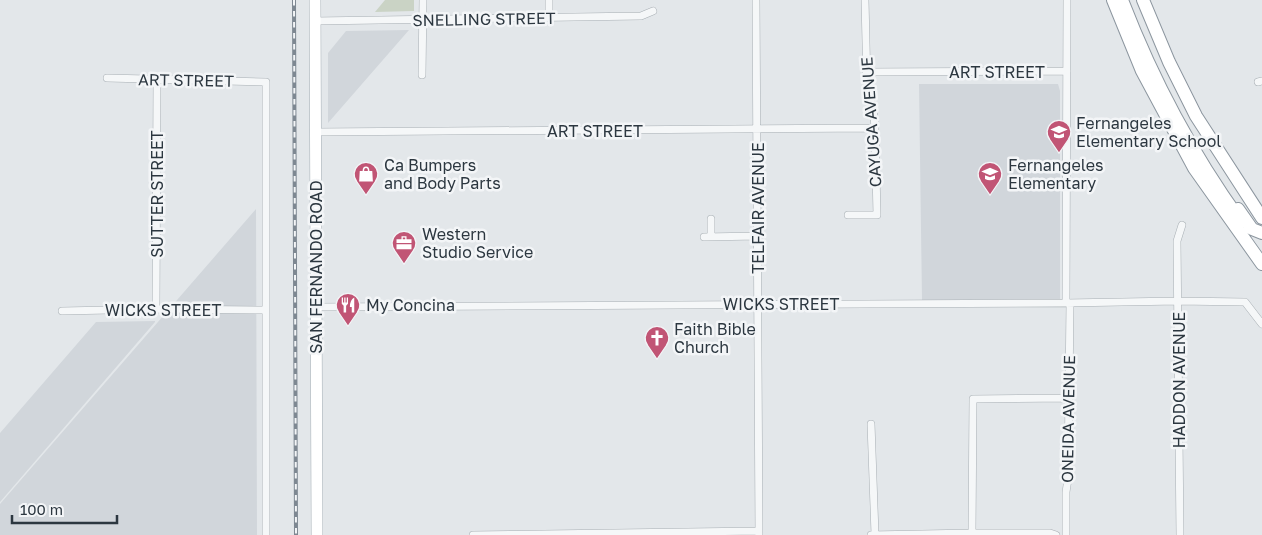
<svg xmlns="http://www.w3.org/2000/svg" width="1262" height="535" font-family="'Golos Text',sans-serif">
<style>
.built{fill:#d1d6db}
.green{fill:#cad3c5}
.lines{fill:none;stroke-linecap:round;stroke-linejoin:round}
.minor-casing{stroke:#a8afb4;stroke-width:8}
.primary-casing{stroke:#a3adb4;stroke-width:12}
.motorway-casing{stroke:#8c969f;stroke-width:14}
.minor{stroke:#f5f7f8;stroke-width:7}
.primary{stroke:#fff;stroke-width:11}
.motorway{stroke:#fff;stroke-width:12}
.rail-casing{stroke:#7e8892;stroke-width:4}
.rail{stroke:#f3f5f7;stroke-width:2;stroke-dasharray:5.5;stroke-linecap:butt}
.labels{text-anchor:middle;dominant-baseline:central;stroke-width:5;stroke-linejoin:round;paint-order:stroke}
.street-label{font-size:16px;fill:#2c3740;stroke:#f3f5f7}
.poi-label{font-size:16px;fill:#2c3740;stroke:#f3f5f7;text-anchor:start}
</style>
<rect width="100%" height="100%" fill="#e3e7ea"/>
<path class="built" d="M409,30L328,123V53L346,31Z
M919,84H1058L1060,91V299L922,300Z
M256,209L257,535H0V504Z
M155,321V322L0,502V433L96,322Z"/>
<path class="green" d="M385,0H414V11L375,12Z"/>
<g class="lines">
<g class="minor-casing">
<path id="minor" d="M549,0V17
M756,0L759,535
M315,21L641,16L653,11
M866,72L1067,71
M422,75L423,0
M107,78L266,82V535
M1258,82L1262,81
M316,132L875,128
M848,215H877L875,128L874,116L867,85L865,0
M704,237L758,236
M711,237V219
M1066,303L1067,0
M317,307L1066,303L1178,301L1245,302L1262,324
M156,309L157,79
M62,311L156,309L265,310
M871,424L875,534
M972,533L973,399L1069,398
M473,535L759,531
M871,535L972,533H1050L1056,535
M1066,535V492L1068,479L1070,303
M1180,535L1177,241L1182,225"/>
</g>
<g class="primary-casing">
<path id="primary" d="M315,0L317,535"/>
</g>
<g class="motorway-casing">
<path id="motorway" d="M1113,0L1142,71L1194,168L1262,264
M1122,0C1152,78 1191,152 1240,220
M1143,0L1169,62L1196,116L1262,218
M1238,209L1252,229L1262,233"/>
</g>
<use href="#minor" class="minor"/>
<use href="#primary" class="primary"/>
<use href="#motorway" class="motorway"/>
<g class="rail-casing">
<path id="rail" d="M294,0L296,535"/>
</g>
<use href="#rail" class="rail"/>
</g>
<defs>
<g id="school-pin" transform="scale(1.25)"><path d="M0 17L-7.5 6A9.5 9.5 0 1 1 7.5 6Z" fill="#c15575" stroke="#f3f5f7"/><path d="M0-5L7-2L0 1L-7-2ZM-4 1L0 2.5L4 1V4Q0 6-4 4Z" fill="#fff"/></g>
<g id="shop-pin" transform="scale(1.25)"><path d="M0 17L-7.5 6A9.5 9.5 0 1 1 7.5 6Z" fill="#c15575" stroke="#f3f5f7"/><path d="M-5-2.5h2.3a2.7 3.5 0 0 1 5.4 0H5L5.5 6h-11ZM-1.5-2.5h3a1.5 2.3 0 0 0-3 0Z" fill="#fff"/></g>
<g id="office-pin" transform="scale(1.25)"><path d="M0 17L-7.5 6A9.5 9.5 0 1 1 7.5 6Z" fill="#c15575" stroke="#f3f5f7"/><path d="M-6-3h4V-5.5h4V-3h4V5H-6ZM-1-4.5V-3h2v-1.5ZM-6 0V1H6V0Z" fill="#fff"/></g>
<g id="restaurant-pin" transform="scale(1.25)"><path d="M0 17L-7.5 6A9.5 9.5 0 1 1 7.5 6Z" fill="#c15575" stroke="#f3f5f7"/><path d="M-5-6h1v4h1v-4h1v4h1v-4h1v5L-1.5 .5V6h-2V.5L-5-1ZM5-6V6H3V1.5H1.5Q1.5-4 5-6Z" fill="#fff"/></g>
<g id="church-pin" transform="scale(1.25)"><path d="M0 17L-7.5 6A9.5 9.5 0 1 1 7.5 6Z" fill="#c15575" stroke="#f3f5f7"/><path d="M-1.2-6h2.4v3.5h3.3v2.4h-3.3V6h-2.4V-.1h-3.3v-2.4h3.3Z" fill="#fff"/></g>
</defs>
<g fill-rule="evenodd">
<use href="#school-pin" x="1059" y="132"/>
<use href="#shop-pin" x="366" y="174"/>
<use href="#school-pin" x="990" y="174"/>
<use href="#office-pin" x="404" y="243"/>
<use href="#restaurant-pin" x="348" y="305"/>
<use href="#church-pin" x="657" y="338"/>
</g>
<g class="labels">
<g class="street-label">
<text transform="translate(484 19) rotate(-1)">SNELLING STREET</text>
<text x="997" y="72">ART STREET</text>
<text transform="translate(186 80) rotate(1)">ART STREET</text>
<text transform="translate(871 122) rotate(-94)">CAYUGA AVENUE</text>
<text x="595" y="131">ART STREET</text>
<text transform="translate(157 194) rotate(-90)">SUTTER STREET</text>
<text transform="translate(758 208) rotate(-90)">TELFAIR AVENUE</text>
<text transform="translate(316 267) rotate(-90)">SAN FERNANDO ROAD</text>
<text x="781" y="304">WICKS STREET</text>
<text x="163" y="310">WICKS STREET</text>
<text transform="translate(1179 380) rotate(-90)">HADDON AVENUE</text>
<text transform="translate(1068 419) rotate(-89)">ONEIDA AVENUE</text>
</g>
<g class="poi-label">
<text x="1076" y="123">Fernangeles<tspan x="1076" dy="18">Elementary School</tspan></text>
<text x="384" y="165">Ca Bumpers<tspan x="384" dy="18">and Body Parts</tspan></text>
<text x="1008" y="165">Fernangeles<tspan x="1008" dy="18">Elementary</tspan></text>
<text x="422" y="234">Western<tspan x="422" dy="18">Studio Service</tspan></text>
<text x="366" y="305">My Concina</text>
<text x="674" y="329">Faith Bible<tspan x="674" dy="18">Church</tspan></text>
</g>
</g>
<path d="M12 515v8h105v-8" fill="none" stroke="#2c3740" stroke-width="2.5"/>
<text x="20" y="515" font-size="15" fill="#2c3740" stroke="#f3f5f7" stroke-width="4" paint-order="stroke">100 m</text>
</svg>
